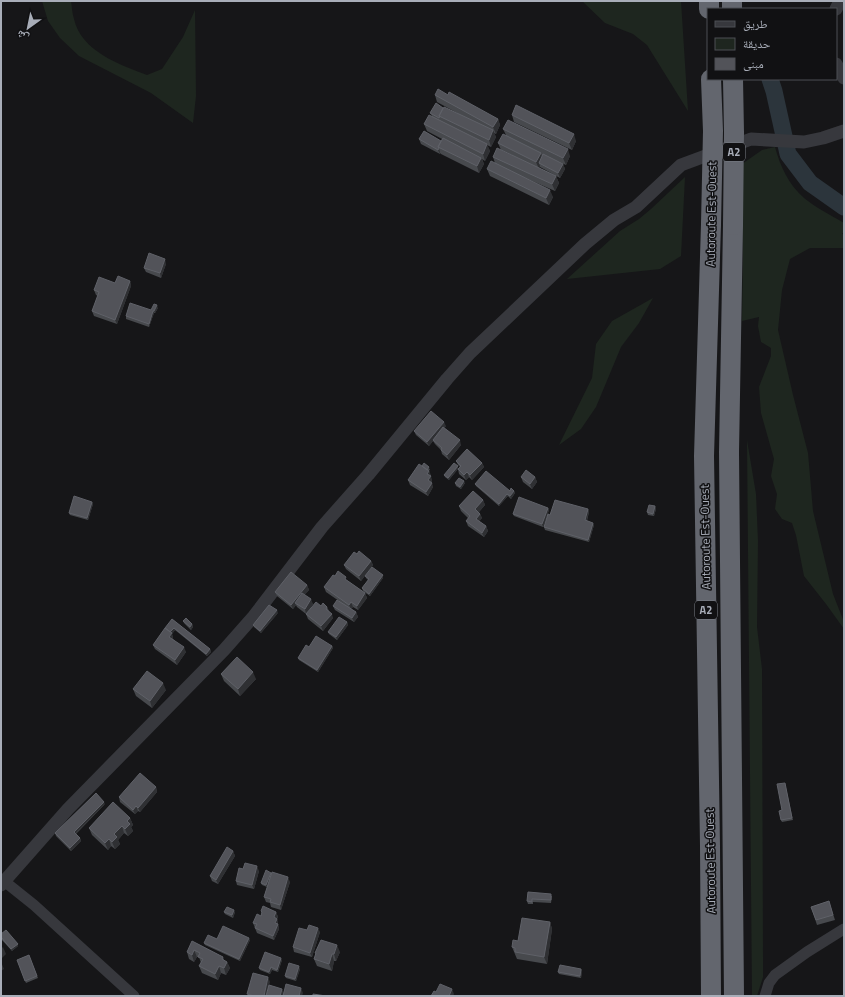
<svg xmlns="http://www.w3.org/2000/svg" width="845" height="997" font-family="'Titillium Web','Noto Naskh Arabic',sans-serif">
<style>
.green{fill:#1e261f}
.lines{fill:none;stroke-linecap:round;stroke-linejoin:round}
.river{stroke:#2c353c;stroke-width:17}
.minor{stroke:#37383d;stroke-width:11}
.tertiary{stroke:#37383d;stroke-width:13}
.motorway{stroke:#63666e;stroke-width:20}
.motorway-bridge{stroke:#63666e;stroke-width:20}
.wall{fill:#47494d}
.shaded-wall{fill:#2f3033}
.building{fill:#525359;stroke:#5f6168}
.labels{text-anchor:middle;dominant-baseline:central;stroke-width:3;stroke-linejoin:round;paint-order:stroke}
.shield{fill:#111113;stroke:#7b7e86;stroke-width:1}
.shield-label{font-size:11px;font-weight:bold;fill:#a8adb8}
.street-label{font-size:12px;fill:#a8adb8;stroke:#111113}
</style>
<rect width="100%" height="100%" fill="#161618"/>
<path class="green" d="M42,1H71C72,7 72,13 74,19C81,51 120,65 147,75L162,69L183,37L195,10L196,96L193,123L151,93L79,56L60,38L48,21Z
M582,1H681L688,111L647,45L633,34L605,23Z
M775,147C780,166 789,185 804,198C816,208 831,215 844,223V233H842L844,236V248H810L790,259L782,290L778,330L793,395L808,453L813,511L833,594L844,622V629L826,604L804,576L796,535L792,523L782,519L775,509L777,494L771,476L774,459L761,413L759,387L771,356V348L761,342L758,326L759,317L742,321L743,259L742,164L762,150Z
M685,177L681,256L660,269L567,279L620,231L639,219L651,209Z
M653,298L639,323L621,347L596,407L581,429L559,445L592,378L596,344L612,321Z
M747,440L756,494L758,541L757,627L762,669L763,957V977L757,996H752Z"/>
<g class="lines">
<path class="river" d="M770,79L774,91L788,154L810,183L844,207"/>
<path class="minor" d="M4,881L34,905L134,996
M765,996L769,983L775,975L807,952L844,929"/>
<path class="tertiary" d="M836,9L840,1
M836,64L844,78
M1,885L68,809L224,650L254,616L322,527L368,475L447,379L470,353L585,244L614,220L636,207L681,165L751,139L804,142L823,138L844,131"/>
<path class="motorway" d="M709,1V9
M732,1V9
M711,224L704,456L710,846L711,996
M733,225L729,452L734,996"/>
<path class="motorway-bridge" d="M733,79L734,133L733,225
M711,224L713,131L711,79"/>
</g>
<path class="wall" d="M435,95H448L498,119L500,125L496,134L494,133L496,137L491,147L487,145L490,151L485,161L482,159L484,164L479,173L441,154L440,153V154L421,144L419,139L441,141L442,139L427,131L424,124L432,116L430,113L443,108L459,114L437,102Z
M512,115L576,141L572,150L514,122Z
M503,129L570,156L566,165L555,160L563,164L565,169L560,178L540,167V166L539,168L556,176L559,183L555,191L521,176L553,197L549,205L490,176L487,169L495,163L493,157L512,155L501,150L498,143L506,135Z
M166,264L161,278L146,272L144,268Z
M130,281L131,286L117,324L94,316L92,311L98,296L96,295L94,290L115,283Z
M158,308L155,313H154L149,327L126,319V316Z
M446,426L444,428L461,445L449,460L442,454L441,450L435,444L433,441L429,446L416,435L414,431Z
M456,461L482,463L484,467L472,480L469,477L466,480L459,474L458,469L449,480L445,477L444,475L458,466V469L460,467L458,465Z
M422,466L430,469L429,471L432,481L431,483L433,487L428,496L410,485L408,480Z
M521,477H535L537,482L532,489L523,482Z
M455,483H465L461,489L456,486Z
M475,484L510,491H514L515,493L511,499L508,496L499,506L476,486Z
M483,500L485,505L479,512L482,518L479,521L486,526L488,531L484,537L468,526L466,521L468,518L461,511L459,506Z
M92,502L93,504L88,520L70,515L69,513Z
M655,506L656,509L654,516L648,515L647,512Z
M548,508L549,510L543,527L514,516L513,514Z
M588,509L589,512L587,521L594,525L589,542L545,530L544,527L550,515Z
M357,554L371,561L373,565L361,581L346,569L344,565Z
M335,576L348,581L365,593L367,598L358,610L353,607L351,609L356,612L358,617L354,622L335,610L333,606L339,601L326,592L324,587Z
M365,576L383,578L370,596L363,591L362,588L368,580L366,578Z
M307,585L309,590L304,595L313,604L306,614L297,607L296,605L293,609L277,596L275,592Z
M321,606L327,607L329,611L333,618L323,631L308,619L306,614Z
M278,613L261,633L254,627L253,625Z
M172,619L210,649L211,652L207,656L175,630L172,634L173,638V639L186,652L177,665L155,649L153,645Z
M183,621L192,624L193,627L191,630L184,623Z
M347,622L348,625L337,640L329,634L328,632Z
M332,646L333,648L318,672L299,660L298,658L309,647Z
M221,674L256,679L240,696L224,681Z
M133,689L166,690L152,708L136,696Z
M785,783L793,820L782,822L781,820Z
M156,787L157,792L140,812L138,811L135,814L120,802L119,797Z
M105,804L76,834L80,838L81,841L71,851L56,836L55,833Z
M130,818L133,825L131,827L133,831L128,836L124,833L118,840L120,844L115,849L111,846L108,850L92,835L89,828Z
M233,851L235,856L218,884L212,881L210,876Z
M243,869L259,871L254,889L237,885L236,881Z
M271,873L272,874L290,882L281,910L271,907L270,903L266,902L264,897L269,881L267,887L262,885L261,883Z
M528,892L552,896L551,903L533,902V904H528L527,901Z
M829,901L835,920L817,925L811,907Z
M261,911L276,912L278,917L277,919L279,929L274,940L257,933L253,923L261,916L262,914Z
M224,912H235L233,918L225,914Z
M550,922L552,929L547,964L517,959L512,947L518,941Z
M307,930L320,932L312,957L294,952L293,947Z
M1,934L18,944V946L12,951L1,939Z
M217,939L250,940L240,961L205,945L204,943Z
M192,941L223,957L224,960L227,962L230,968L226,975L221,973L218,980L202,973L199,966L201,963L199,957H197L194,962L189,959L187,952Z
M340,952L336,961H334L332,971L317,966L314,959L316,955L315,953Z
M29,955L38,978L26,983L17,960Z
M282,960L278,972L272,970L270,974L260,970L259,968Z
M300,969L296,981L286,978L285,976Z
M581,969L582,971L581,978L559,974L558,972Z"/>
<path class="shaded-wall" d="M498,119L500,125L496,134L493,127Z
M493,130L496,137L491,147L489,140Z
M574,134L576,141L572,150L569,143Z
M487,144L490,151L485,161L483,154Z
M439,148L440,153V154L438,150Z
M568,149L570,156L566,165L563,158Z
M541,153L543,160L539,163L540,166L539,169L536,162Z
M481,158L484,164L479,173L477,166Z
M563,164L565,169L560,178L558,173Z
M556,176L559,183L555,191L552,184Z
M550,190L553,197L549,205L546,198Z
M165,259L166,264L161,278L160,273Z
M130,281L131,286L117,324L115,320Z
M157,305L158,308L155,313L154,311Z
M153,311L154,313L149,327V324Z
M444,422L446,426L434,440H433V441L429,446L427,442Z
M460,440L461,445L449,460L447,455Z
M482,463L484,467L472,480L470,475Z
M458,466V469L449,480L448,478Z
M429,471L431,475L429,478L427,474Z
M467,472L469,477L466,480L464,475Z
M431,476L432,481L429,485L428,480Z
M535,477L537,482L532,489L530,484Z
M464,481L465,483L461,489L460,487Z
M432,483L433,487L428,496L426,492Z
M514,491L515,493L511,499L510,496Z
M507,494L508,496L499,506V504Z
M483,500L485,505L477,514L475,509Z
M92,502L93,504L88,520L87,518Z
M655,506L656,509L654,516L653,514Z
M548,508L549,510L543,527L542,524Z
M588,509L589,512L586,522L585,520Z
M480,514L482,518L478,523L476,519Z
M593,523L594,525L589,542L588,540Z
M486,526L488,531L484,537L482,533Z
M371,561L373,565L361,581L359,576Z
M383,575V578L370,596L369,594Z
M307,585L309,590L297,604L295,603L296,605L293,609L291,605Z
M365,593L367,598L358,610L357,606Z
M311,599L313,604L306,614L305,609Z
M351,602L353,607L351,609L349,605Z
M277,610L278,613L261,633L260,631Z
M356,612L358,617L354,622L352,618Z
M332,614L333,618L323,631L321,626Z
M347,622L348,625L337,640L336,637Z
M192,624L193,627L191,630L190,627Z
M174,628L175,630L172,634L173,638L171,641L169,637L170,632Z
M332,646L333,648L318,672L317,670Z
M184,647L186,652L177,665L175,660Z
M210,649L211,652L207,656L206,654Z
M253,672L256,679L240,696L238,689Z
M163,683L166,690L152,708L150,701Z
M156,787L157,792L140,812L138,808Z
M104,802L105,804L75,834L74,832Z
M136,806L138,811L135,814L133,810Z
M130,818L133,825L131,827L133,831L128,836L125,829L127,821Z
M122,826L124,833L118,840L120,844L115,849L112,842L114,834Z
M80,838L81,841L71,851L70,848Z
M109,839L111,846L108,850L105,843Z
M233,851L235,856L218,884L216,880Z
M257,866L259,871L254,889L252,885Z
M271,873L272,875L267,887L266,885Z
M288,877L290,882L281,910L280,905Z
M234,910L235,912L233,918L232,915Z
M276,912L278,917L277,919L279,929L274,940L273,936L274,917Z
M550,922L552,929L547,964L544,957Z
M318,928L320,932L312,957L310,953Z
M249,938L250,940L240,961L239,959Z
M18,944V946L12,951L11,949Z
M337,945L340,952L336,961L334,954Z
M3,947L6,954L1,959V949Z
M194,950L197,957L194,962L192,955Z
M332,954L334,961L332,971L329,964Z
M281,958L282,960L278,972L277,970Z
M1,962L4,969L1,971Z
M227,962L230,968L226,975L224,968Z
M219,966L221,973L218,980L215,974Z
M299,966L300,969L296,981L295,979Z
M271,967L272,970L270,974L269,972Z
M581,969L582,971L581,978L580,976Z
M268,977L270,982L266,996H264Z
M301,988L303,993L302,996H299Z
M282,989L284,993L283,996H280Z
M452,989L454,994L453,996H449Z"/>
<path class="building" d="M438,89L448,95L449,92L498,119L493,127L435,95Z
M436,103L443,108L439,116H440L439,118L430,113Z
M516,105L574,134L569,143L512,115Z
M444,107L493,130L489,140L439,116Z
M429,115L487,144L483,154L424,124Z
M508,120L568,149L563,158L503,129Z
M424,131L441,141L438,147L439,148L438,150L419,139Z
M503,134L541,153L536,162L498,143Z
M443,138L481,158L477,166L438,147Z
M497,148L556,176L552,184L493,157Z
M543,154L563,164L558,173L539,163Z
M491,161L550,190L546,198L487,169Z
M149,253L165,259L160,273L144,268Z
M118,276L130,281L115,320L92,311L99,292L94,290L99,277L115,283Z
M130,303L151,310L154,304L157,305L154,311H153L149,324L126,316Z
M431,411L444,422L427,442L414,431Z
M443,427L460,440L447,455L441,450L442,448L433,440Z
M467,449L482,463L470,475L467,472L464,475L458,469L461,466L456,461Z
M424,463L429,467L427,470L422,466Z
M454,463L458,466L448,478L444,475Z
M419,464L429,471L427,474L431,476L428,480L432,483L426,492L408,480Z
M526,470L535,477L530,484L521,477Z
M486,471L510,491L511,488L514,491L510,496L507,494L499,504L475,484Z
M459,478L464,481L460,487L455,483Z
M473,491L483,500L475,509L480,514L476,519L486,526L482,533L466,521L470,516L459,506Z
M74,496L92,502L87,518L69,513Z
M519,497L548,508L542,524L513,514Z
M555,500L588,509L585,520L593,523L588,540L544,527L548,514L550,515Z
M649,505L655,506L653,514L647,512Z
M359,551L371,561L359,576L344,565L354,552L357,554Z
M372,567L383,575L369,594L362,588L369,579L365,576Z
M338,571L346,577L345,579L365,593L357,606L351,602L349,605L324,587L333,575L335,576Z
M291,572L307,585L291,605L275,592Z
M302,593L311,599L305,609L295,603Z
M337,600L356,612L352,618L333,606Z
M316,602L321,606L323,603L327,607L326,609L332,614L321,626L306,614Z
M269,605L277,610L260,631L253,625Z
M339,617L347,622L336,637L328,632Z
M186,618L192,624L190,627L183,621Z
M172,619L210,649L206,654L174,628L170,632L165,628Z
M165,628L172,633L169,637L184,647L175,660L153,645Z
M316,636L332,646L317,670L298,658L306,645L309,647Z
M237,657L253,672L238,689L221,674Z
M147,671L163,683L150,701L133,689Z
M140,773L156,787L138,808L136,806L133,810L119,797Z
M785,783L792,818L781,820L779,811L782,810L777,784Z
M96,793L104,802L74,832L80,838L70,848L55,833Z
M113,802L130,818L127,821L130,824L125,829L122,826L114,834L117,837L112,842L109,839L105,843L89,828Z
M227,847L233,851L216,880L210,876Z
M245,863L257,866L252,885L236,881L239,868L243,869Z
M266,870L271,873L266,885L261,883Z
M272,872L288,877L280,905L270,902L271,899L264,897Z
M528,892L551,894V900L532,899V902L527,901Z
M829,901L833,915L816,920L811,907Z
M263,906L276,912L274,917L277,919L275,923L278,924L273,936L255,928L257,924L253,923L257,914L261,916L262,912L261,911Z
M227,907L234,910L232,915L224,912Z
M522,918L550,922L544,957L515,952V948L512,947L513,940L518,941Z
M309,925L318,928L310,953L293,947L299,928L307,930Z
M223,926L249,938L239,959L204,943L208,935L217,939Z
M6,930L18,944L11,949L1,937V934Z
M321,940L337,945L334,954H332L329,964L314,959L316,953H315Z
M192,941L223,957L222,959L227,962L224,968L219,966L215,974L199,966L203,959L198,957L200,953L194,950L192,955L187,952Z
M265,952L281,958L277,970L271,967L269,972L259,968Z
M29,955L37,976L25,981L17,960Z
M289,963L299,966L295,979L285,976Z
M560,965L581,969L580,976L558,972Z
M253,973L268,977L264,996H254L247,994Z
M286,984L301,988L299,996H283Z
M440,984L452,989L449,996H431L434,991L436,992Z
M269,985L282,989L280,996H266Z
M313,994L326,996H313Z"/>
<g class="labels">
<g class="shield">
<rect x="723" y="143" width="22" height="18" rx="3"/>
<rect x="695" y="601" width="22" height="18" rx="3"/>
</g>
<g class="shield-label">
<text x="734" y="152">A2</text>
<text x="706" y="610">A2</text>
</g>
<g class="street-label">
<text transform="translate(711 214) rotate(-89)">Autoroute Est-Ouest</text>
<text transform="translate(705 537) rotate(-91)">Autoroute Est-Ouest</text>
<text transform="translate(710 861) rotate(-91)">Autoroute Est-Ouest</text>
</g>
</g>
<rect width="845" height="997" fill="none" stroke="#a8adb8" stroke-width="4"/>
<rect x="707" y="8" width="130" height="72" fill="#111113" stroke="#4d4f55"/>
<rect x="715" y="21" width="20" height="6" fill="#37383d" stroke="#4d4f55"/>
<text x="743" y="28" font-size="12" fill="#a8adb8">طريق</text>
<rect x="715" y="38" width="20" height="12" fill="#1e261f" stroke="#4d4f55"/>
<text x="743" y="48" font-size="12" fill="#a8adb8">حديقة</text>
<rect x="715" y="58" width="20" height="12" fill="#525359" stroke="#4d4f55"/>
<text x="743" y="68" font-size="12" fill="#a8adb8">مبنى</text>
<g transform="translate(28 28) rotate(213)" stroke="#111113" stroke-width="3" paint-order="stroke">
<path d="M0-3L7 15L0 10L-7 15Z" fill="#a8adb8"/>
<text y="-6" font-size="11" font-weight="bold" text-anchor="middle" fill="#a8adb8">ش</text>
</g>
</svg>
